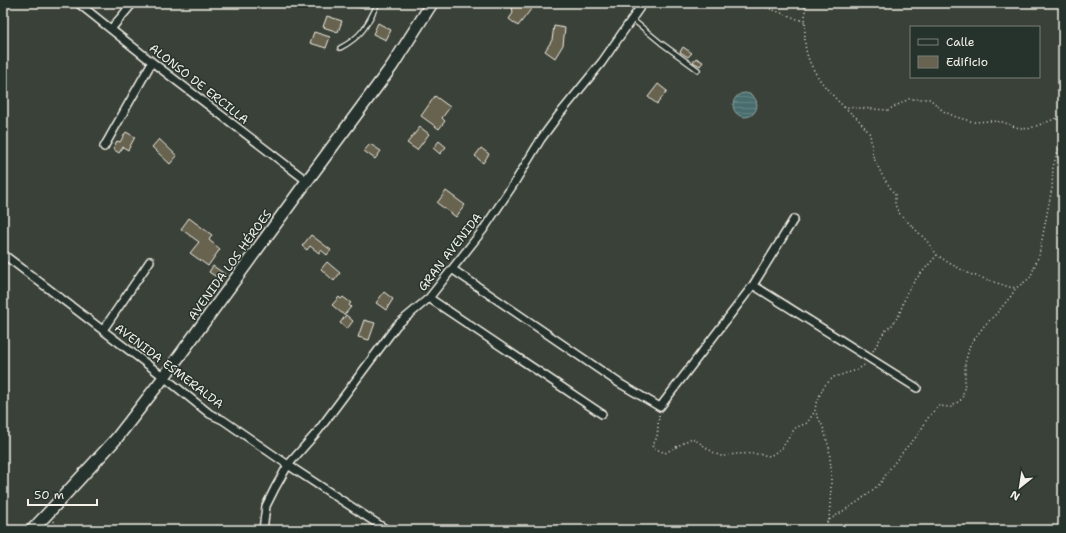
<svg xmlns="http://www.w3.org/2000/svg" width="1066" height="533" font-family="'Shantell Sans',sans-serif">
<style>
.water{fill:url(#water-rules);stroke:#8da29f}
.building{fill:#676350;stroke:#f4f1e8}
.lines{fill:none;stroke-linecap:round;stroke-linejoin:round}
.lane-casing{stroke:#f4f1e8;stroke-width:6}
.street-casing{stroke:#f4f1e8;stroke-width:10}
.secondary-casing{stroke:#f4f1e8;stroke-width:14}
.path{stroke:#f4f1e8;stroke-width:1.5;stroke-dasharray:1 3;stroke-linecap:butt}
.lane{stroke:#26332d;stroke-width:3.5}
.street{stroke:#26332d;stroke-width:7}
.secondary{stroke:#26332d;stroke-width:11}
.labels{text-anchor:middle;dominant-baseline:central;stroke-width:3;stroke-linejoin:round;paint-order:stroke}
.street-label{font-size:12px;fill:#f4f1e8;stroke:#26332d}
</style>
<defs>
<pattern id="water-rules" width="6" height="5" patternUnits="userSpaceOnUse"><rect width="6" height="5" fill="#496d6e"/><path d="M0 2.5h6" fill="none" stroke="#648283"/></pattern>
</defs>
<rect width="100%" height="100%" fill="#3a4138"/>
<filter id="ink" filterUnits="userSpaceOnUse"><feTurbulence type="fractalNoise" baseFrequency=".025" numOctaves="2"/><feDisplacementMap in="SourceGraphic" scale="8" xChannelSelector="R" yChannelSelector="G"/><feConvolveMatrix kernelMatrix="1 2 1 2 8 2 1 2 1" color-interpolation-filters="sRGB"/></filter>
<g filter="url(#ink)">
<path class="water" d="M733 105a12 12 0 1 1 24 0a12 12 0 1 1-24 0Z"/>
<path class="building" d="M350,3H363L362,8L350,5Z
M515,3H526L532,8L518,26L509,19L513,13L512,6Z
M327,16L342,21L338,32L323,27Z
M378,23L391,30L386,40L373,34Z
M554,26L565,28L563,45L555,58L545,51L552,40Z
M314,32L330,37L326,48L310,43Z
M683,47L692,53L688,57L680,52Z
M696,58L703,62L700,66L693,62Z
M658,84L667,91L657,104L648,97Z
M435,96L450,107L442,118L445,121L439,129L421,116Z
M420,127L429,134L417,150L407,143Z
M126,132L135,137L128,150L123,147L119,153L113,149L117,141L120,142Z
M159,139L177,156L170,164L152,147Z
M439,141L446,147L440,154L433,148Z
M370,144L381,151L375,159L364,151Z
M481,148L489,154L483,163L475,156Z
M446,191L465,205L456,217L437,203Z
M189,218L212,235L209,240L220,249L208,266L190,253L199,242L181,229Z
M311,235L331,250L327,255L321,250L319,253L310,246L307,250L302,246Z
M327,262L340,273L334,281L321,269Z
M213,266L225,274L221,280L209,272Z
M384,292L393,299L386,310L376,303Z
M339,297L341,299L343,297L351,303L349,305L351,307L344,315L332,305Z
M346,315L353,321L347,329L340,323Z
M364,320L375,323L369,340L358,337Z"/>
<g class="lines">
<g class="lane-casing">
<path id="lane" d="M632,19L661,43L698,70
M340,48C363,36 367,25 378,3"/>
</g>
<g class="street-casing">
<path id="street" d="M78,3L152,62L307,181
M111,29L133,3
M104,147L152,62
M3,254L164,377L210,414L223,420L288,465L387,530
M452,269L619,383L660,407L753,285L794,219
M753,285L917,388
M429,298L602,414
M103,330L150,261
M263,530L266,506L275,488L288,465L318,431L397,325L429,298L483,230L513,185L541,139L558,116L602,62L643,3"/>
</g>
<g class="secondary-casing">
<path id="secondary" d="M32,530L50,511L116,439L164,377L307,181L392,66L432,3"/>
</g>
<path class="path" d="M755,3L805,22
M804,3C807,18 803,35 806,50C811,73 828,91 844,107L888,110L909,99H930L943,111L956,117L974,122L990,121L1003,122L1015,127L1028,129L1063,116
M844,107L858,119L870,134L873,156L882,175L895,195V205L899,213L927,241L937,255L949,263L970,274L1009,287L1016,288
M1057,156L1063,157
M873,351L884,332L892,325L899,315L907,292L916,279L937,255
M659,415L657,437L652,447L665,453L692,438C700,442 714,455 722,456C727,456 733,454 738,454C749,453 760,454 770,456L782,448L795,428L807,423L815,411
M829,520L831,489V469L829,448L823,427L815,411L816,403L824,386L834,377L857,370L866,364
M54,521L57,530
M738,530H754
M785,530L795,528L823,527L829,520L859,501L880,484L888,471L905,449L919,434L927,419L938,406L951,407L962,399L965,383V363L970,345L984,326L997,313L1011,296L1016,288L1030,278L1039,255L1052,188L1053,166L1063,136"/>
<use href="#lane" class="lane"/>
<use href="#street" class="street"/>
<use href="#secondary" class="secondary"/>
</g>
</g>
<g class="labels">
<g class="street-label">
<text transform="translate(199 84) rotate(38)">ALONSO DE ERCILLA</text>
<text transform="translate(450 252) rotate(-52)">GRAN AVENIDA</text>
<text transform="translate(230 265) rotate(-54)">AVENIDA LOS HÉROES</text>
<text transform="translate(169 366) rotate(37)">AVENIDA ESMERALDA</text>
</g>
</g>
<rect width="1066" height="533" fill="none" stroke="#26332d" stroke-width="16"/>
<rect x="8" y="8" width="1050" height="517" fill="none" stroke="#f4f1e8" stroke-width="1.5" filter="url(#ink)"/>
<rect x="910" y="26" width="130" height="52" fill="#26332d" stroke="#787f78"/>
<rect x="918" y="39" width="20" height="6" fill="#26332d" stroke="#787f78"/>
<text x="946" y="46" font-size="12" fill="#f4f1e8">Calle</text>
<rect x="918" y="56" width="20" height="12" fill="#676350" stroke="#787f78"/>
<text x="946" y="66" font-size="12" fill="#f4f1e8">Edificio</text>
<g transform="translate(1020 487) rotate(210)" stroke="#26332d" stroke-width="3" paint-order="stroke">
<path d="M0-3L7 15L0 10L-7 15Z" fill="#f4f1e8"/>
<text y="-6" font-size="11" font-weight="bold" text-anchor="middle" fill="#f4f1e8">N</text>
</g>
<path d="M28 499v6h69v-6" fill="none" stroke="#f4f1e8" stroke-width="2"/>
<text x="34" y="499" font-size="12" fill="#f4f1e8" stroke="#26332d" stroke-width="3" paint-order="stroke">50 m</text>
</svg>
